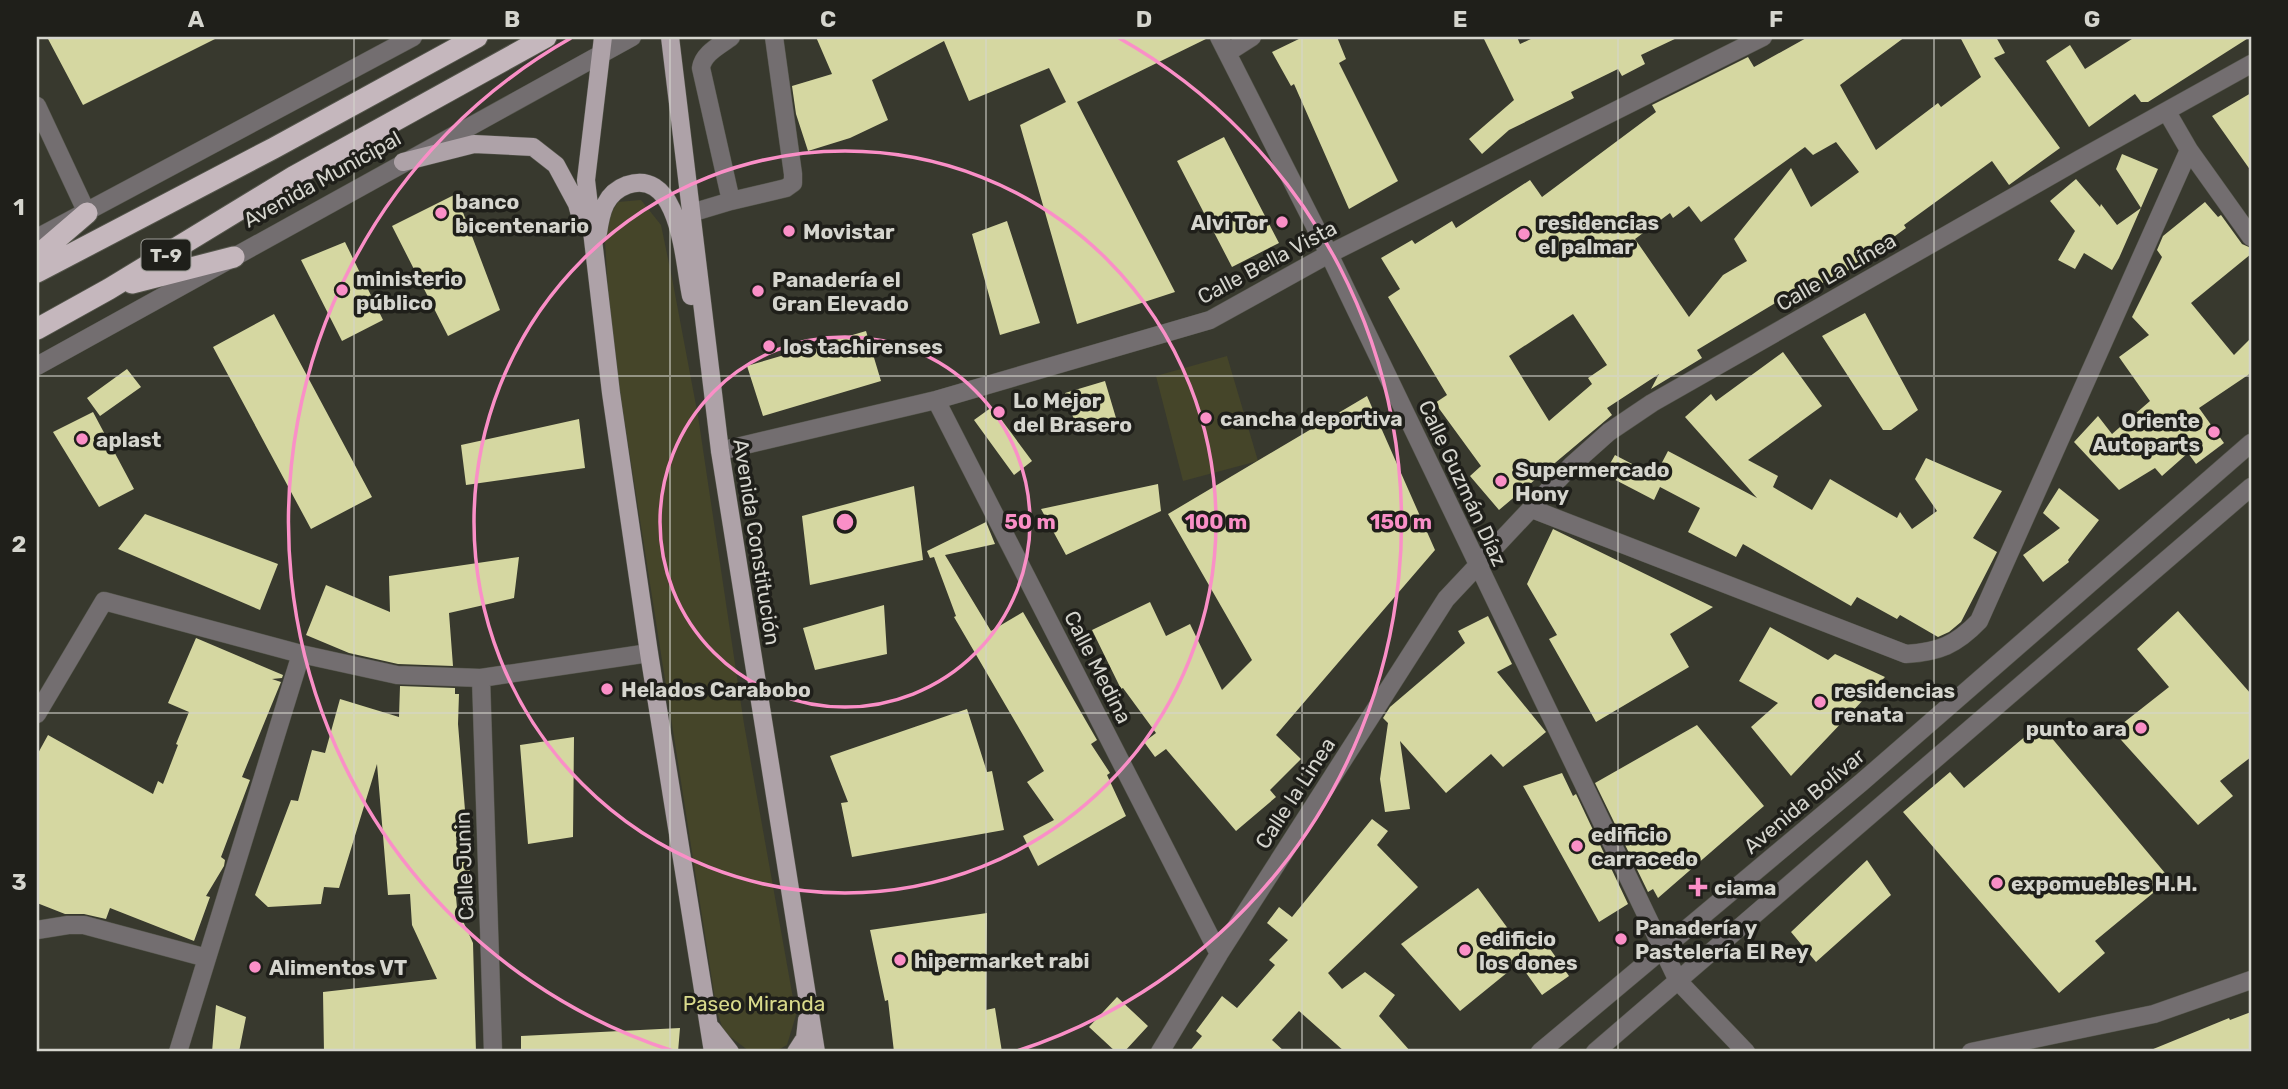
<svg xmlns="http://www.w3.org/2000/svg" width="2288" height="1089" font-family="Rubik,sans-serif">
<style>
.green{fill:#454529}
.building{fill:#d5d7a1;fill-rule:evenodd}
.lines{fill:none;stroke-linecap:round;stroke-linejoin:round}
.minor-casing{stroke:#54554b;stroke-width:19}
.major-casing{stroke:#54554b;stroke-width:19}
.highway-casing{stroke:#54554b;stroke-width:23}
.minor{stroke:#736e70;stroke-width:18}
.major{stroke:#aea2a8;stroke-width:18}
.highway{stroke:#c5b7bd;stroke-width:21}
.grid{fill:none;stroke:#d5d5ce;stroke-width:2;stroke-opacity:0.55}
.ring{fill:none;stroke:#fa8fc7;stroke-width:3.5}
.poi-dot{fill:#fa8fc7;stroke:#1f1f1a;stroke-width:2.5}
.labels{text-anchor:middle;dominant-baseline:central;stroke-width:7;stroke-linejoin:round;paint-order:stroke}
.shield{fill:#1f1f1a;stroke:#9e9e98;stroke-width:2}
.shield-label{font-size:19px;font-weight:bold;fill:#d5d5ce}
.street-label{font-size:21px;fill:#d5d5ce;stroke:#1f1f1a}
.poi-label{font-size:21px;font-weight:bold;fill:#d5d5ce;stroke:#1f1f1a;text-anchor:start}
.park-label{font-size:21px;fill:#d9da8b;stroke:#1f1f1a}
.centre{fill:#fa8fc7;stroke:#1f1f1a;stroke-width:3.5}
.ring-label{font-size:21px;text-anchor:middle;font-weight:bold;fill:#fa8fc7;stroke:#1f1f1a;stroke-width:7;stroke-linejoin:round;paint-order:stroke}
.neatline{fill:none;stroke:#d5d5ce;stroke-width:2.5}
.grid-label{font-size:23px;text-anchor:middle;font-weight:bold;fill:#d5d5ce}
</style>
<rect width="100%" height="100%" fill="#38392e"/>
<path class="green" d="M641,200L661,225L672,278L698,416L744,724L796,1015L787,1045L774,1052L749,1051L724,1032L717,1012L618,379L609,305L604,225L618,202Z
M1227,356L1258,461L1183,481L1156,376Z"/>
<path class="building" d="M47,37H219L83,105Z
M816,37H1208V38L1077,102L1175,292L1077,324L1020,125L1066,102L1049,68L969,101L944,41L872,80L888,120L850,138L808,151L796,114L792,86L832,74Z
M1303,37H1337L1346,59L1339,63L1398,181L1349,209L1294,84L1291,86L1272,52Z
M1483,37H1517L1520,44L1535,37H1679L1641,55L1645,64L1622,76L1618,69L1571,92L1574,98L1509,130L1482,154L1469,139L1514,100Z
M1808,37H1905L1840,85L1876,150L1938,103L1941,107L1981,77L1960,37H1996L2005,53L1994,58L2060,148L2009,185L1992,161L1904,225L1906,228L1846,272L1845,270L1798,297L1794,292L1697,350L1702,358L1651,389L1659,374L1607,408L1612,415L1499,510L1470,476L1481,466L1435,403L1447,395L1388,297L1400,289L1381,258L1412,240L1415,244L1452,221L1456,228L1530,180L1542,197L1656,112L1652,105L1748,57L1754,67ZM1836,142L1859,172L1811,207L1791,168L1734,239L1747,261L1723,275L1689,317L1635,239L1670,213L1673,218L1689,206L1701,222L1805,147L1813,155ZM1573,314L1607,365L1588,378L1592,384L1549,421L1509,356Z
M2135,37H2250L2148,102H2141L2135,94L2089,127L2046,61L2070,45L2085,69Z
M2251,93V171L2212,116Z
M1224,137L1279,243L1232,267L1177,161Z
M2122,154L2158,169L2119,258L2112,270L2084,253L2075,269L2058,260L2075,231L2050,201L2076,179L2100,207L2101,204L2117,225L2141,208L2116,169Z
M456,194L500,310L448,336L392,226Z
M2205,202L2218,217L2221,215L2242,244L2251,248V254L2191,303L2234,355L2251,338V373L2199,408L2224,443L2196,464L2188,453L2162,476L2155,468L2119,490L2074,442L2098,416L2112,434L2150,401L2119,357L2149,335L2132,317L2162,257L2157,250L2163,236Z
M1007,221L1040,323L1000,335L972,234Z
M345,242L383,320L342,341L301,260Z
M1865,313L1918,410L1891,430H1883L1822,336Z
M274,314L372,497L311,529L213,347Z
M866,331L881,381L763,416L747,366Z
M1783,352L1822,406L1748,460L1778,476L1773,487L1812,510L1830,479L1897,518L1900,512L1912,529L1937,511L1915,479L1926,458L2002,491L1973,538L1997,552L1961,622L1949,632L1938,637L1900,615L1897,619L1857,597L1851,606L1743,544L1736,557L1688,532L1700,508L1660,487L1654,500L1604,474L1615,455L1655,476L1668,451L1757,498L1685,417L1711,394L1716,401Z
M127,369L141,387L100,416L87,398Z
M1105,381L1116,418L1078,432L1065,393Z
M1367,396L1435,550L1276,735L1301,759L1270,790L1276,797L1236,831L1166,749L1155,757L1144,742L1156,733L1123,688L1121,689L1092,630L1150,602L1166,636L1190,624L1222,690L1252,660L1168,514Z
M992,407L1032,461L1014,475L974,420Z
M93,412L134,489L99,507L53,432Z
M579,419L585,468L466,485L461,445Z
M1158,484L1161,511L1066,555L1041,509Z
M914,486L923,560L810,585L802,516Z
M2059,488L2099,520L2068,560L2069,562L2043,582L2023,555L2060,528L2043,513Z
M145,514L278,564L260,610L118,549Z
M986,522L995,544L945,555L991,631L1023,612L1097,740L1091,744L1110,773L1107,775L1126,816L1038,866L1023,836L1054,820L1027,782L1044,771L954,617L956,616L934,557L930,558L927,551Z
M1553,529L1713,607L1670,634L1689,667L1596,722L1549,639L1557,635L1527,584Z
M519,557L514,598L449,613L453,666L398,664L349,653L306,635L326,585L390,612L389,576Z
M884,605L887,654L815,670L803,628Z
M2178,611L2251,694V757L2220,781L2233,796L2198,825L2113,731L2169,687L2137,649Z
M1488,616L1512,664L1497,672L1546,732L1503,767L1491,754L1446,793L1400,741L1410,809L1385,812L1380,779L1388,723L1383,718L1390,707L1465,643L1458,631Z
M1770,627L1828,660L1835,654L1885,677L1791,776L1751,727L1778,703L1739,681Z
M196,638L283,675L282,678L272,679L281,682L242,777L250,780L221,857L225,860L224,866L206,896L210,897L194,941L110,908L106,919L84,914H65L37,903V755L48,735L153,794L158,781L163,784L178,745L176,744L189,712L168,703Z
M400,686L455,688V694H459L458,724L471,884L455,885L457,908L473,943L476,1052H324L323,992L437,979L412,925L410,894L388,895L377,764L339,888L324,887L321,904L268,907L255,895L291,800L298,801L312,750L325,753L340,699L399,717Z
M967,709L987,772L992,771L1004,830L852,857L841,803L848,802L830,756Z
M2040,724L2170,879L2095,941L2105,953L2059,993L1903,812L1950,772L1964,788Z
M1697,725L1764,806L1658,898L1653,889L1648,892L1595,783Z
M574,737L573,837L528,844L520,745Z
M1562,773L1573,796L1576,794L1628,904L1599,922L1523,786Z
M1372,819L1388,831L1377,845L1418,887L1328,973L1342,989L1365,972L1395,995L1379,1016L1411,1052H1345L1299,1011L1272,1040L1285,1052H1189L1202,1036L1196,1031L1222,996L1237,1008L1275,965L1269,960L1288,940L1267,923L1279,907L1292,917Z
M1867,860L1891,895L1816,962L1791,932Z
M1478,888L1523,949L1541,936L1569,976L1542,995L1519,963L1460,1011L1401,944Z
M987,913L986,1010L995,1008L1002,1052H894L888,1000L885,1001L870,930Z
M1117,997L1148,1026L1124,1052H1116L1089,1027Z
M216,1005L246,1017L239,1052H212Z
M2251,1012V1052H2146L2229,1018L2230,1020Z
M680,1028L678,1052H521V1036Z"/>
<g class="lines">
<g class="minor-casing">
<path id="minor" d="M1219,37L1329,254L1678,981L1746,1052
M1227,53L1252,37
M37,106L87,213
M2167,112L2189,150L2251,237
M731,201L701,68C703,53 721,45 731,37
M691,213L731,201L786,188L793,183V174L774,37
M37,238L413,37
M37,366L632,37
M936,400L1219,954
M720,451L936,400L1210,320L1329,254L1763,37
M1532,509L1906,654C1939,652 1956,645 1979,621L2189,150
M481,678L493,1052
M37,714L104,601L301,654L397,675L481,678L649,653
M37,930L68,925H84L207,958
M178,1052L301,654
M1160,1052L1219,954L1446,599L1572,465L1609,432L1652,403L2080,159L2251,64
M1540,1052L1862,782L2251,443
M1595,1052L2251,487
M1971,1052L2154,1014L2251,980"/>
</g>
<g class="major-casing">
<path id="major" d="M603,37L586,180L611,393L649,653L713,1052
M670,37L720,451L816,1052
M403,162L474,144L533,147L556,165L577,204L582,222
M598,233C601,212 605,193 627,185C681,167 684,265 691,296
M712,1029L730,1052
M796,1052L805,1038L807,1020"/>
</g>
<g class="highway-casing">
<path id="highway" d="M37,256L87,213
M37,272L274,148L477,37
M132,283L234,257
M37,329L109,289L293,177L546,37"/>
</g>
<use href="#minor" class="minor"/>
<use href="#major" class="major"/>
<use href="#highway" class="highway"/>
</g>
<path class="grid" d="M354,37V1052M670,37V1052M986,37V1052M1302,37V1052M1618,37V1052M1934,37V1052M37,376H2251M37,713H2251"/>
<g class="ring">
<circle cx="845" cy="522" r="185"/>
<circle cx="845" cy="522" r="371"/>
<path d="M673 1051A556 556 0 0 1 571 38M1119 38A556 556 0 0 1 1017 1051"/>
</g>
<g class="poi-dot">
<circle cx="441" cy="213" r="7"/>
<circle cx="1282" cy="222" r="7"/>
<circle cx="789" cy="231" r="7"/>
<circle cx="1524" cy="234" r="7"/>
<circle cx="342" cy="290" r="7"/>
<circle cx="758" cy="291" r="7"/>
<circle cx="769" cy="346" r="7"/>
<circle cx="999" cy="412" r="7"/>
<circle cx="1206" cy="418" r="7"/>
<circle cx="2214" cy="432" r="7"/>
<circle cx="82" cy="439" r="7"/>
<circle cx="1501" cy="481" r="7"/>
<circle cx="607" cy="689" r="7"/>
<circle cx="1820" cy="702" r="7"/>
<circle cx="2141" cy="728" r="7"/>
<circle cx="1577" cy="846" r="7"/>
<circle cx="1997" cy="883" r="7"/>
<path d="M1694.5 876.5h7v7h7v7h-7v7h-7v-7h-7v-7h7z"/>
<circle cx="1621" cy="939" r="7"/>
<circle cx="1465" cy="950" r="7"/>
<circle cx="900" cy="960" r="7"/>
<circle cx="255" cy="967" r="7"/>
</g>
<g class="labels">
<rect class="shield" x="141.5" y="239.5" width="49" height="31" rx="5"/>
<g class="shield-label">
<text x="166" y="255">T-9</text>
</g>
<g class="street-label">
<text transform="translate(322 179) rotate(-29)">Avenida Municipal</text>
<text transform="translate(1267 262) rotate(-28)">Calle Bella Vista</text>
<text transform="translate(1836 272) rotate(-30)">Calle La Línea</text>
<text transform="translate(1463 483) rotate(65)">Calle Guzmán Díaz</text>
<text transform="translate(757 542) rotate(81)">Avenida Constitución</text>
<text transform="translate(1098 667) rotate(63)">Calle Medina</text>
<text transform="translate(1295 793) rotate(-57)">Calle la Linea</text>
<text transform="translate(1804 801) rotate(-40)">Avenida Bolívar</text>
<text transform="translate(464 866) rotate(-92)">Calle Junin</text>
</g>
<g class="poi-label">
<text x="455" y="201">banco<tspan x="455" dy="24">bicentenario</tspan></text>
<text x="1268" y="222" text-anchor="end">Alvi Tor</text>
<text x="1538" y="222">residencias<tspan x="1538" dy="24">el palmar</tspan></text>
<text x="803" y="231">Movistar</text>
<text x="356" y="278">ministerio<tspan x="356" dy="24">público</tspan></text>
<text x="772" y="279">Panadería el<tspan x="772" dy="24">Gran Elevado</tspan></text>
<text x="783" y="346">los tachirenses</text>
<text x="1013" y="400">Lo Mejor<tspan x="1013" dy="24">del Brasero</tspan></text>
<text x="1220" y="418">cancha deportiva</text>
<text x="2200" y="420" text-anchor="end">Oriente<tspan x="2200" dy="24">Autoparts</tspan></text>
<text x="96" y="439">aplast</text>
<text x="1515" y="469">Supermercado<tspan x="1515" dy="24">Hony</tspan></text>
<text x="621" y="689">Helados Carabobo</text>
<text x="1834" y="690">residencias<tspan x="1834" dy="24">renata</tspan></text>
<text x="2127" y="728" text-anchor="end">punto ara</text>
<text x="1591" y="834">edificio<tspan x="1591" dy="24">carracedo</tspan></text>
<text x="2011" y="883">expomuebles H.H.</text>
<text x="1714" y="887">ciama</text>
<text x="1635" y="927">Panadería y<tspan x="1635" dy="24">Pastelería El Rey</tspan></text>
<text x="1479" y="938">edificio<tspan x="1479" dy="24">los dones</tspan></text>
<text x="914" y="960">hipermarket rabi</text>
<text x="269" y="967">Alimentos VT</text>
</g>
<g class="park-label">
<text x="754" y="1003">Paseo Miranda</text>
</g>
</g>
<circle cx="845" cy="522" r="10" class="centre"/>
<g class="ring-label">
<text x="1030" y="529">50 m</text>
<text x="1216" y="529">100 m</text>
<text x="1401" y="529">150 m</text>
</g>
<rect width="2288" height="1089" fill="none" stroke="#1f1f1a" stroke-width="77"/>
<rect x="38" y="38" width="2212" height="1012" class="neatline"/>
<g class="grid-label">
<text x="196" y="27">A</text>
<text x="512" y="27">B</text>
<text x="828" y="27">C</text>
<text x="1144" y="27">D</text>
<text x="1460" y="27">E</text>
<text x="1776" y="27">F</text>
<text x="2092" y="27">G</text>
<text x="19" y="215">1</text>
<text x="19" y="552">2</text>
<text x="19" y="890">3</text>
</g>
</svg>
